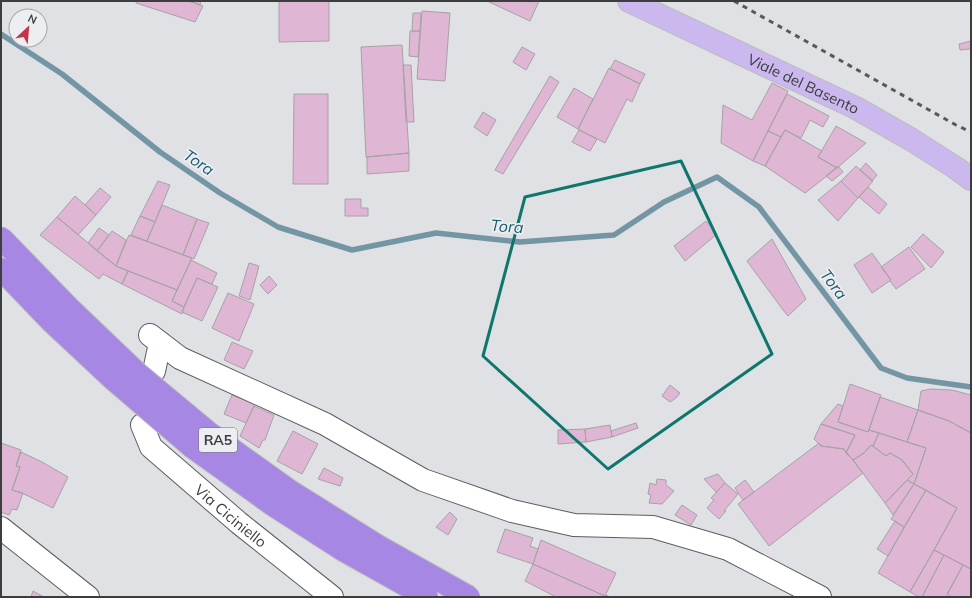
<svg xmlns="http://www.w3.org/2000/svg" width="972" height="598" font-family="Mulish,sans-serif">
<style>
.lines{fill:none;stroke-linecap:round;stroke-linejoin:round}
.stream{stroke:#7395a4;stroke-width:5.5}
.building{fill:#dfb7d4;stroke:#a6a2a5}
.minor-casing{stroke:#5c5e61;stroke-width:24}
.major-casing{stroke:#bdbdbd;stroke-width:24}
.minor{stroke:#fff;stroke-width:22}
.major{stroke:#cab8ef;stroke-width:22}
.rail{stroke:#58595a;stroke-width:3;stroke-dasharray:5 5;stroke-linecap:butt}
.highway-bridge-casing{stroke:#bdbdbd;stroke-width:24;stroke-linecap:butt}
.highway-bridge{stroke:#a688e4;stroke-width:22}
.marked{fill:none;stroke:#0f766e;stroke-width:3;stroke-linejoin:round}
.labels{text-anchor:middle;dominant-baseline:central;stroke-width:3.5;stroke-linejoin:round;paint-order:stroke}
.shield{fill:#edeef2;stroke:#717274;stroke-width:1}
.shield-label{font-size:14px;font-weight:bold;fill:#3c3d3e}
.street-label{font-size:15px;fill:#3c3d3e;stroke:#edeef2}
.water-label{font-size:16px;font-style:italic;fill:#1c5a70;stroke:#edeef2}
</style>
<rect width="100%" height="100%" fill="#e0e1e4"/>
<g class="lines">
<path class="stream" d="M1,34L62,74L160,152L220,193L278,227L352,250L436,233L520,242L614,235L664,202L717,177L759,207L881,368L907,378L971,387"/>
</g>
<path class="building" d="M136,1H189L203,6L195,22L136,3Z
M189,1H201L200,5Z
M279,1H329V41L279,42Z
M487,1H539L530,21Z
M422,11L450,13L445,81L417,79Z
M413,13H421L420,31H412Z
M410,31H420L418,57L409,56Z
M971,41V49L960,50L959,44Z
M402,45L409,153L366,157L361,47Z
M522,47L535,54L526,70L513,62Z
M615,60L645,74L640,84L610,69Z
M403,65H411L414,122H406Z
M609,68L640,84L632,102L627,99L605,143L578,129Z
M550,76L559,82L503,174L495,170Z
M772,83L788,91L753,161L721,143L723,105L752,120Z
M574,88L593,99L578,129L557,117Z
M294,94H328V184H293Z
M787,94L829,116L823,127L810,120L801,138L785,130L781,137L768,131Z
M483,112L496,120L487,136L474,127Z
M836,126L866,143L837,168L818,157Z
M579,130L597,139L590,151L572,142Z
M785,130L822,151L818,157L837,168L805,193L765,166Z
M768,131L781,137L765,166L753,161Z
M409,153V171L367,174V157Z
M866,163L877,175L872,181L860,170Z
M838,166L843,172L832,181L826,176Z
M856,166L873,181L858,198L841,181Z
M158,181L170,185L155,222L140,216Z
M841,181L858,198L838,221L818,200Z
M868,187L887,204L879,214L859,197Z
M100,188L111,197L96,215L85,205Z
M75,196L96,215L78,235L57,217Z
M345,199H361V208H368V216H345Z
M162,205L197,219L183,255L147,241Z
M140,216L155,222L147,241L131,235Z
M57,217L116,266L128,271L122,284L103,274L99,279L40,235Z
M197,219L209,223L194,259L183,255Z
M706,221L717,234L685,261L674,246Z
M99,228L109,235L97,251L88,243Z
M112,231L126,240L116,266L97,251Z
M923,234L944,252L931,268L911,247Z
M129,235L192,258L177,290L116,266Z
M772,239L806,299L788,316L783,310L747,261Z
M909,247L925,269L896,289L890,281L891,280L881,267Z
M872,253L891,280L872,293L854,265Z
M191,260L217,273L212,284L197,278L184,307L172,301Z
M249,263L259,266L250,300L239,296Z
M128,271L177,290L172,301L184,307L182,314L122,284Z
M269,276L277,285L268,294L260,285Z
M197,278L218,287L202,321L182,312Z
M228,293L254,304L239,341L212,328Z
M232,342L253,351L244,369L224,360Z
M850,384L881,395L868,432L838,422Z
M670,385L680,393L676,398L670,402L662,396Z
M931,389L952,390L971,395V433L949,421L918,410L921,391Z
M232,395L255,404L246,423L224,414Z
M880,397L918,410L907,442L869,430Z
M838,404L843,406L838,422L868,432L869,430L879,433L873,446L871,445L864,453L853,460L846,453L855,435L821,424Z
M254,406L274,415L265,440H263L259,448L240,436Z
M918,410L949,421L971,433V569L934,550L957,508L914,484L926,448L907,442Z
M636,423L638,428L612,437L611,431Z
M821,424L855,435L846,453L844,449L821,446L814,439Z
M610,425L612,437L586,442L585,429Z
M585,429L586,442L558,444V430Z
M293,431L318,444L302,474L277,461Z
M879,433L926,448L914,484L907,480L913,474L902,460L890,453L886,456L873,446Z
M1,443L21,450L16,466L20,467L12,490L23,493L17,510L12,509L9,515L1,512Z
M819,443L821,446L844,449L863,473L769,546L738,504Z
M871,445L886,456L890,453L902,460L913,474L885,503L853,460L864,453Z
M21,452L42,462L68,477L53,508L24,494L12,490L20,467L16,466Z
M324,468L343,478L340,486L318,479Z
M718,474L725,483L716,492L704,479Z
M657,479L666,480V485L674,491L662,504L649,503L651,495L648,494L650,483L656,485Z
M745,480L754,492L743,500L735,488Z
M907,480L914,484L893,515L885,503Z
M725,483L738,494L724,511H726L719,519L707,508L714,500L711,498Z
M914,484L926,490L904,527L891,519Z
M926,490L957,508L934,550L910,592L878,573Z
M682,505L697,515L691,525L675,515Z
M450,512L457,519L448,535L436,527Z
M895,521L904,527L888,556L877,549Z
M505,529L533,538L530,546L538,549L533,564L497,552Z
M541,540L616,573L605,596L533,564Z
M934,550L944,555L922,597H919L910,592Z
M944,555L963,565L946,597H922Z
M533,564L605,596L606,595L610,597H556L525,581Z
M963,565L971,569V597H952L947,594Z
M33,591L44,597H31Z"/>
<g class="lines">
<g class="minor-casing">
<g id="minor">
<path d="M150,335L180,358L325,424L423,480L512,511L574,525L653,527L728,549L820,597"/>
<path d="M154,371L160,343"/>
<path id="s1" d="M142,425L151,447L239,523L332,597"/>
<path d="M1,528L88,597"/>
</g>
</g>
<g class="major-casing">
<g id="major">
<path id="s2" d="M629,1L856,108L912,140L956,168L971,179"/>
</g>
</g>
<use href="#minor" class="minor"/>
<use href="#major" class="major"/>
<path class="rail" d="M734,1L956,125L971,132"/>
<g class="highway-bridge-casing">
<path id="highway-bridge" d="M1,238L70,309L138,374L209,433L290,491L378,546L469,597
M1,269L52,322L114,380L191,446L273,505L343,550L427,597"/>
</g>
<use href="#highway-bridge" class="highway-bridge"/>
</g>
<path class="marked" d="M681,161L772,354L608,469L483,356L525,197Z"/>
<g class="labels">
<rect class="shield" x="199" y="428" width="38" height="24" rx="3"/>
<g class="shield-label">
<text x="218" y="440">RA5</text>
</g>
<g class="street-label">
<text stroke="none"><textPath href="#s2" startOffset="193">Viale del Basento</textPath></text>
<text stroke="none"><textPath href="#s1" startOffset="129">Via Ciciniello</textPath></text>
</g>
<g class="water-label">
<text transform="translate(199 162) rotate(34)">Tora</text>
<text transform="translate(507 226) rotate(4)">Tora</text>
<text transform="translate(834 284) rotate(53)">Tora</text>
</g>
</g>
<rect width="972" height="598" fill="none" stroke="#3c3d3e" stroke-width="4"/>
<g transform="translate(28 28) rotate(26)"><circle r="19" fill="#edeef2" stroke="#a6a7aa"/>
<path d="M0-3L7 15L0 10L-7 15Z" fill="#c43449"/>
<text y="-6" font-size="11" font-weight="bold" text-anchor="middle" fill="#3c3d3e">N</text>
</g>
</svg>
